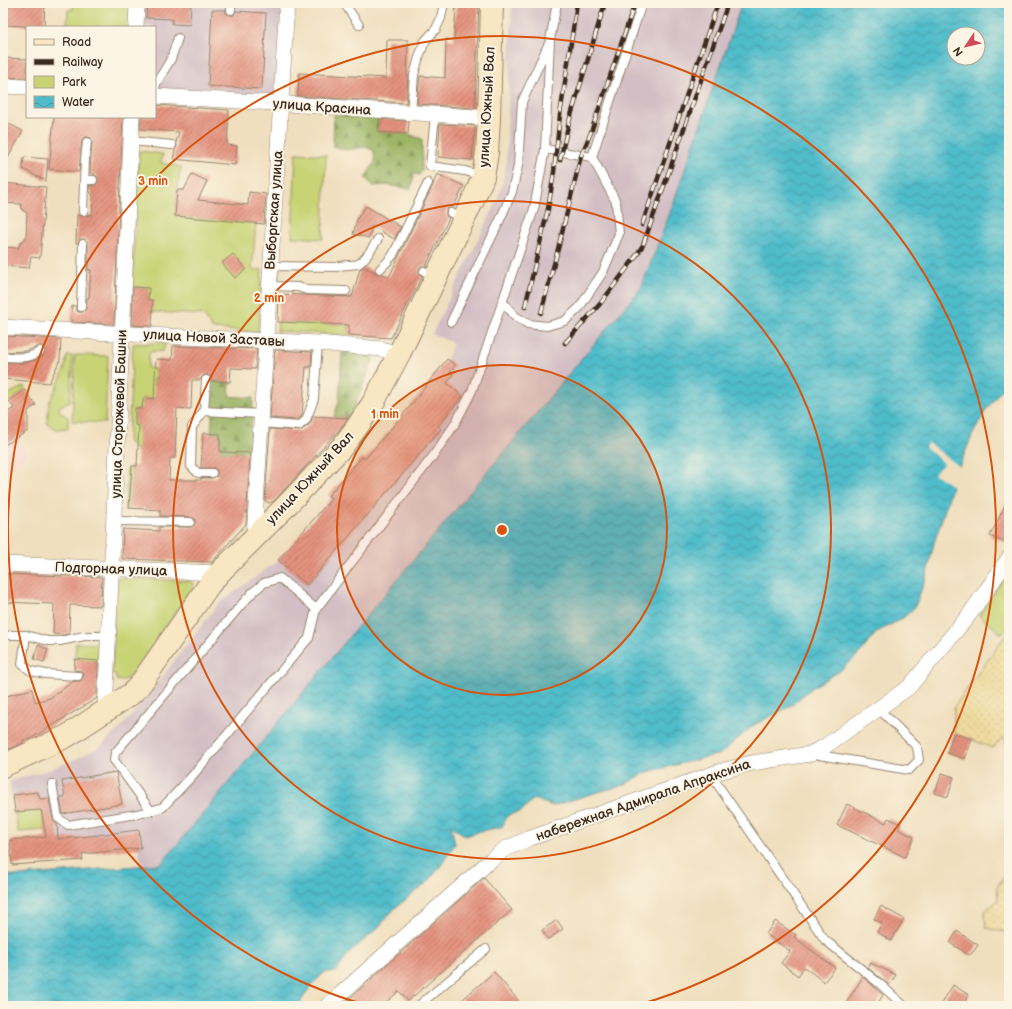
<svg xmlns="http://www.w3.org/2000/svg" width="1012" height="1009" font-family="'Balsamiq Sans',sans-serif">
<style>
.built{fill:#f7d0ce}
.industrial{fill:#d2bec4}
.green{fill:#c7d375;stroke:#817e4a}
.forest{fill:url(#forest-firs);stroke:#6c7042}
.sand{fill:url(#sand-dots);stroke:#94825e}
.water{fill:url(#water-waves);stroke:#467374;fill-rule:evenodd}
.pier{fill:#f0dfbe}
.building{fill:url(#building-hatch)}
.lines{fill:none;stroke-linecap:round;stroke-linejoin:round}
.lane-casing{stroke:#96846e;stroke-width:10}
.street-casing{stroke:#96846e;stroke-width:16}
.secondary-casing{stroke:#96846e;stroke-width:24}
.lane{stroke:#fff;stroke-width:8}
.street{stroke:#fff;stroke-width:15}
.secondary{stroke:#f9e7c3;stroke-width:22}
.rail-casing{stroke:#3b2a1e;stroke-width:4.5}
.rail{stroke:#fcf5e5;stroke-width:3;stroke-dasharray:9;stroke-linecap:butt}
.ring{fill:none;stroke:#d7540e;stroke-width:2}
.labels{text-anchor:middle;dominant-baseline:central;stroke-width:4;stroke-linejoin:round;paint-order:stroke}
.street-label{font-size:14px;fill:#3b2a1e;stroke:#fcf5e5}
.centre{fill:#d7540e;stroke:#fcf5e5;stroke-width:2}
.ring-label{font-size:12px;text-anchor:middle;font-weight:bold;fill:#d7540e;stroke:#fcf5e5;stroke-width:4;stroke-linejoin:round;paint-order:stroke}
</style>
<defs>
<pattern id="forest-firs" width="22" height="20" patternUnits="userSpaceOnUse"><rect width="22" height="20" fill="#9db566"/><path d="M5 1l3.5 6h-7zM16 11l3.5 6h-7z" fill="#819353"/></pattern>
<pattern id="sand-dots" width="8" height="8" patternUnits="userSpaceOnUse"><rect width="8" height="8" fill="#eeda9e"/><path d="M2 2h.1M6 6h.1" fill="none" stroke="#cdbb88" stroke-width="1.8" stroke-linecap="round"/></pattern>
<pattern id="water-waves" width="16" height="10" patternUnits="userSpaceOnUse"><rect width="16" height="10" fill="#50bcca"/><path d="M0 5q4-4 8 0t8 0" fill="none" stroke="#4499a3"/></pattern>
<pattern id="building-hatch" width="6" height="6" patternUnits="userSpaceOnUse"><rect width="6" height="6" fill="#e4937f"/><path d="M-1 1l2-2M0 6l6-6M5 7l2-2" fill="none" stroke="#ba7867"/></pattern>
</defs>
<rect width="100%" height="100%" fill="#fcf5e5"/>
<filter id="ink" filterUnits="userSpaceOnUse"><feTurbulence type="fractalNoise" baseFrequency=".025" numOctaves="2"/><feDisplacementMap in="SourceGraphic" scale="8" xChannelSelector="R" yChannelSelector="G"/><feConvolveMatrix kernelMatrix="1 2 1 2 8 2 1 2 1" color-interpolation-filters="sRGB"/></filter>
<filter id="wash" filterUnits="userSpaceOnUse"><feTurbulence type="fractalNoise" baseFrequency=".012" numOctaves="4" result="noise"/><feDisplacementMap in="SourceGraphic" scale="16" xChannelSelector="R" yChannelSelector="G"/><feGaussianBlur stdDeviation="0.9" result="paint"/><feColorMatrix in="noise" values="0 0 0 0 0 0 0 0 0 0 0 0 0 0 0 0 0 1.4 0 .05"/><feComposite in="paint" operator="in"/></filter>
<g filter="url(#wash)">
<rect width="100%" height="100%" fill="#f0dfbe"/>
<path class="built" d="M16,438L27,455L3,473V446Z"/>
<path class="industrial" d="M143,3H282L275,99L155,91V27H142Z
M512,3H742L670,213L641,288L340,648L161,864L141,866L139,848L83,854V860L47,862L45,830L41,810L15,812L13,796H11L10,781L49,770L78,758L100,747L123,725L142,703L218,604L279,560L331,498L328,496L362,457L365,459L412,404L447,359L453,343L432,334L498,199L502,185L506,165Z"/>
<path class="green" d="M73,3H131L130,27H67L68,10H73Z
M139,151L163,154L161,163L181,167L177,190L175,216L256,223L252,269L262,270L258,332L213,329L203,315L152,312L148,300L149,288L132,287Z
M296,153L326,155L323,239L292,237Z
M278,322L349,325L348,335L277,331Z
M166,343L163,351L149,352L148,368L155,369L154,385L158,386V399L143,398L142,409H135V425L139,426L138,453L134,447L128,442L133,344Z
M75,355L108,356L105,423L72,421Z
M67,356H73L70,401L59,407L60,412L68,417V428L56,429L47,423L49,403L60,380L65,368Z
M24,386L25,390L9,402L5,396Z
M132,466L129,508L125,507L127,470Z
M1009,570V626L1002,634L979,616Z
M116,578L191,581L193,584V587L135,671L128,678L122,681L116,680V674H112Z
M76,643L100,644L99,661L75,659Z
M41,810L45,830L18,832L15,812Z"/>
<path class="forest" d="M334,115L379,118L378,132L408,134L422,139V170L419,175L414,174L411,189L387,185L373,186L365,178L375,162L374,151L366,147L346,150L333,146Z
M342,352L370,354L374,358L350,418L334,417L339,401Z
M214,381L230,382L229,396L253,398L250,453L220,452V434H211Z"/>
<path class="sand" d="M1009,633V747L1003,737L993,748L954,733V707L1004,637Z
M1009,829V933L986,928L985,911L998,900L997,887L1004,876Z"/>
<path class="water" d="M742,3H1009V383L999,393L986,410L973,434L954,478L948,500L934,543L927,574L915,607L903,618L877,632L861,652L841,670L813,687L789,707L754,725L720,754L647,772L622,786L594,793L553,806L533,799L522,811L508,815L502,827L480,831L466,836L451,826L455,844L440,867L428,882L395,908L376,930L349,953L336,972H325L310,987L298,1006H3V874L17,876L161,864L340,648L641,288L670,213ZM954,34H978V58H954Z"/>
<path class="pier" d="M928,443L960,467L955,478L953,486L934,474L944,463L925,447Z"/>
<g id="blocks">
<path class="building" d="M3,3H45L44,27H25V26L3,25Z
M147,3H191L190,25L172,24V19L146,18Z
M456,3H479L475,108L417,104L420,76L445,78L446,39L454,40Z
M212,10H226V13L231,15H234L236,11L266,13L262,89L208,86Z
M387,40H408L407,75H408L406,103L298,96L299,73L386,78Z
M3,58L27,59V78L3,77Z
M155,105L229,110L227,145L237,146L235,165L173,159L175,150L177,146L176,142L179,132L140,129L141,117H155Z
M54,117H123L114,324L71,322L72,306H76V309L78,312H83L85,310L86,308L87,298H89L91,270H88V244L86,240L84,239H80L78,243H76L77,215L83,216L86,215H92L93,196L89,190V186L96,185L98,182V177L94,175L95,174L90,173L92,142L91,138L88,137H84L82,141L79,172L49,169Z
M379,119L409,121L408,134L378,132Z
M3,121L23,131L3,167Z
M440,124L475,126L472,160L438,157Z
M24,157L48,159L46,181L23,169Z
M192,174L207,181L198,200L248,205L249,192L266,194L264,224L175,216L177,190H184Z
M437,174L464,186L453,208H448L446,211V216L449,218L426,266H421L419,269V274L422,276L391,338L348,335L349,325L278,322L279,294L352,297L360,269L364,267L375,272L378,274H382L389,277L433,185Z
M3,183L46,187L40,258L31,257L29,268L3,266V247L18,248L21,242L26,238L27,213L22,210L21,204L3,203Z
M366,206L401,227L394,239L372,226L369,238L353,234L357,219Z
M233,254L246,269L235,278L222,263Z
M133,287L149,288L148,300H153L152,326L132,325Z
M3,336L61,339L60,360L49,383L3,379V362L22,363L33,361L43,356L45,351L44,348L40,346L26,351L3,352Z
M173,346L257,349L255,369L231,368L230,382L211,381V377L207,375H204L202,377L200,380H192L191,409L177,408L175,458H170L169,480H201V478H212L217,476V470L214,468H201L203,433L220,434V452L250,453L246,524L212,562L122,559L123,529L159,531V527H190L194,525L195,522V519L190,517L160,516V510L129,508L132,466H137L139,426L135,425V408L142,409L143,398L154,399L156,359L172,360Z
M275,350L312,352L311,367H306L302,415L301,417L297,420L270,418Z
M447,359L456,365L450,372L453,375L447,383L463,396L438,426L441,429L307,585L278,560L332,498L328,496L362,457L365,459L412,404Z
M25,390L36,405L28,411V431L3,446V415L14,408L9,401Z
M313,416L348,418L339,430L274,501L269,503L265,501L270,429L300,431L310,424Z
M1009,497V544L990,536Z
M3,574L102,577L101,606L70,605L69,634L64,635L53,634L54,604L3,602Z
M38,645L48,649L44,662L34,659Z
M75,659L98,661L97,698L30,739L23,740V743L3,752V697L32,689L35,702L50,698L74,681H80L82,679L83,676V673L81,671L74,670Z
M954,733L972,739L965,759L947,753Z
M116,772L122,804L63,814L60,797H65L62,781Z
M942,773L954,777L948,797L935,793Z
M38,792L40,799L49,798L53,819L57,824L58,839L81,837L139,830L141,848L82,854L83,860L12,865L10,840L46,837L41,810L15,812L13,795Z
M847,804L886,823L888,818L901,824L898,829L914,837L905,857L837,825Z
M484,878L512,910L408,1001L399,991L382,1006H341Z
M881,906L904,919L891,941L877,932L882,923L874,919Z
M557,920L563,929L548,939L542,930Z
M775,921L796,935L794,937L835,968L824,982L804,967L798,976L781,963L790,951L766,934Z
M957,931L978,945L973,952L969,955L950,943Z
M871,963L896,975L889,985L868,968Z
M494,972L523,1006H455Z
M863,977L883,995L876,1006H844Z
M953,985L969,995L963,1006H940Z"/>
</g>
</g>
<g filter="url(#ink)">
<use href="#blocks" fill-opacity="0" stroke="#96846e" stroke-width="1"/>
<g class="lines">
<g class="lane-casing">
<path id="lane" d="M344,3L359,25
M231,10V3
M155,87L157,82L171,59L178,38
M411,113L414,75L419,57L425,41L436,29L441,18L444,3
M435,115L430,166L465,171L482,176
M131,141L172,145
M545,149L592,157L642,3
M85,180H93
M83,211L85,159L87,142
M451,213L463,219
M271,266L337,267C344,264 351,266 358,264C365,261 374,245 378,239
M380,269L388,261L393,255L428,183
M424,271L436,277
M270,286L298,287L307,290L346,291
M502,301L515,316L528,324L547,326L565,321L579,308L603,272L619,234L616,202L592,157
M81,307L83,244
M451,322L500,220L512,192L518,166L522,102L548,45
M3,357C16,357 29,360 40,351
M206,380L204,411L192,427L191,466L198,473H212
M204,411L261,414
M261,423L299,426L306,420L314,399L318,343
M114,521L190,522
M11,635H26L48,641H60L84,636H109
M26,635L22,664L31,671L46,674L78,676
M813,754L909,770L919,760L917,747L879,709
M711,775L825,940L880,984L904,1006
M52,784L58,818L68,825L137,814L151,811L163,807L193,775L309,638L316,609L433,456L455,424L472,391L534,209L545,149L550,40L557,3
M151,811L114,760L115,753L242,604L253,592L264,583L280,578L316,609
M418,1006L486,949"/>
</g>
<g class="street-casing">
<path id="street" d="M136,27L137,3
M3,86L27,87
M155,96L274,103L489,118
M3,327L185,337L318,343L381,349L399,354
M254,537L287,3
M3,564L219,573
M105,712L132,117
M327,1006L492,859L505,849L528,839L718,772L752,763L810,754L824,747L909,687L969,615L1009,558"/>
</g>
<g class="secondary-casing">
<path id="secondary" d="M3,766L67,736L131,694L139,686L209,585L219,573L285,507L342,447L357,427L373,403L399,354L473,200L483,177L487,153L489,118L492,3"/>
</g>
<use href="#lane" class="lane"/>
<use href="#street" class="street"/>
<use href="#secondary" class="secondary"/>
<g class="rail-casing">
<path id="rail" d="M560,160L569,122L605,3
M642,225L718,3
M525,307L548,209L554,172L560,115L577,3
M541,313L558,249L581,156L591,132L635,3
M565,343L600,304L634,259L643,245L658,203L728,3"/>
</g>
<use href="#rail" class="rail"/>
</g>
</g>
<circle cx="502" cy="530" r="165" fill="#d7540e" fill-opacity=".12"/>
<g class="ring">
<circle cx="502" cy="530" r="165"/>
<circle cx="502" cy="530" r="329"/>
<path d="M366 1005A494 494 0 1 1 638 1005"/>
</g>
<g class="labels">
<g class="street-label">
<text transform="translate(322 107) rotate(4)">улица Красина</text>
<text transform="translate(487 107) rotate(-87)">улица Южный Вал</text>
<text transform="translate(274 210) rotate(-86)">Выборгская улица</text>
<text transform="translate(214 338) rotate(3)">улица Новой Заставы</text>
<text transform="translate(119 414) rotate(-88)">улица Сторожевой Башни</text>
<text transform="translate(310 478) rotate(-47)">улица Южный Вал</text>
<text transform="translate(111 569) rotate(2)">Подгорная улица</text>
<text transform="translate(643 800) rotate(-19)">набережная Адмирала Апраксина</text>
</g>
</g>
<circle cx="502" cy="530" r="6" class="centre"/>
<g class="ring-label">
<text x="153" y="185">3 min</text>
<text x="269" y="302">2 min</text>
<text x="385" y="418">1 min</text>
</g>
<rect width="1012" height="1009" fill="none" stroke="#fcf5e5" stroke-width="16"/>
<rect x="26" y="26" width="130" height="92" fill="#fcf5e5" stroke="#afa495"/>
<rect x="34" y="39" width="20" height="6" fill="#f9e7c3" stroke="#afa495"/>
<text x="62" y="46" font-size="12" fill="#3b2a1e">Road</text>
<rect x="34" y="59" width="20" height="6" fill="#3b2a1e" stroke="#afa495"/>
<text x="62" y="66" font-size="12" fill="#3b2a1e">Railway</text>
<rect x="34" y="76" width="20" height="12" fill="#c7d375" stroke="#afa495"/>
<text x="62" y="86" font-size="12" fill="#3b2a1e">Park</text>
<rect x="34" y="96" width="20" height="12" fill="url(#water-waves)" stroke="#afa495"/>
<text x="62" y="106" font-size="12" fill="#3b2a1e">Water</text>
<g transform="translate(966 46) rotate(235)"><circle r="19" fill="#fcf5e5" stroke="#afa495"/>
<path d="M0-3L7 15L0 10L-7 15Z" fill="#d1495b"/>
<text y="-6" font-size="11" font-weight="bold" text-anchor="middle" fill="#3b2a1e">N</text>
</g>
</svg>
